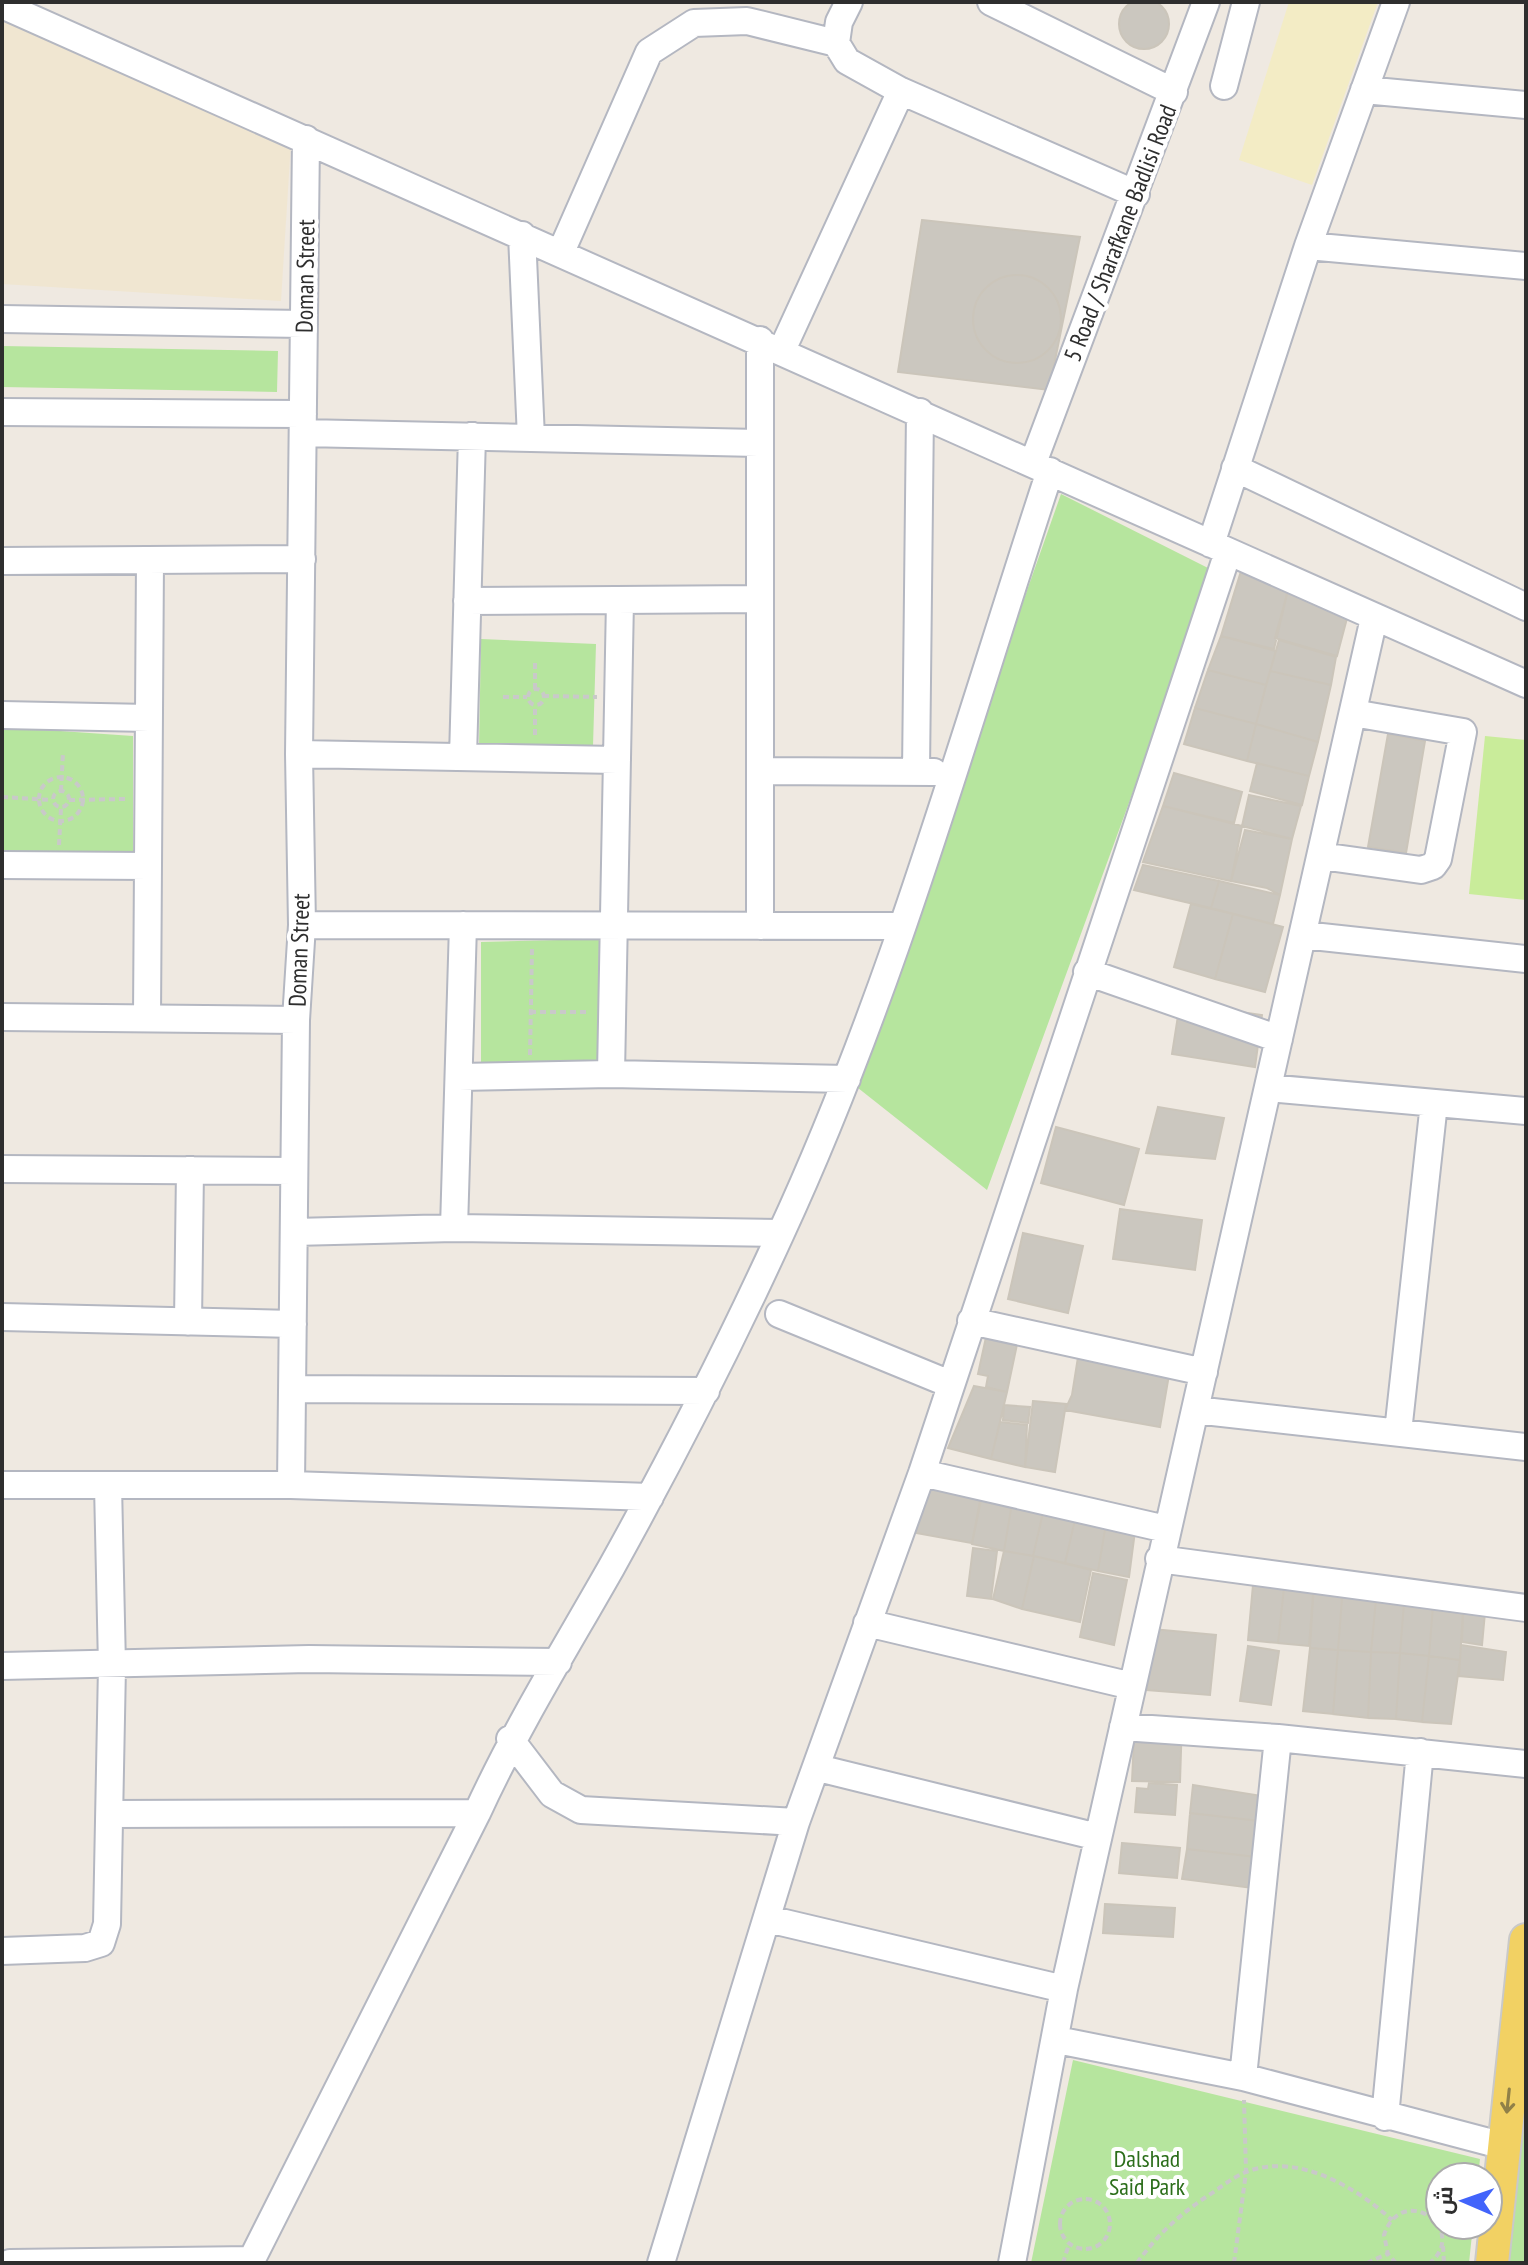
<svg xmlns="http://www.w3.org/2000/svg" width="1528" height="2265" font-family="'PT Sans Narrow',Cairo,sans-serif">
<style>
.education{fill:#f0e6d1}
.green{fill:#b6e59e}
.sand{fill:#f3ecc5}
.pitch{fill:#c9ec9a}
.building{fill:#cbc7bf;stroke:#cbc5ba;stroke-width:2}
.lines{fill:none;stroke-linecap:round;stroke-linejoin:round}
.minor-casing{stroke:#b4b7c1;stroke-width:30}
.major-casing{stroke:#c9c9c9;stroke-width:36}
.path{stroke:#c9c9c9;stroke-width:4;stroke-dasharray:6 4;stroke-linecap:butt}
.minor{stroke:#fff;stroke-width:26}
.major{stroke:#f2d163;stroke-width:32}
.oneway{stroke:#908048}
.labels{text-anchor:middle;dominant-baseline:central;stroke-width:8;stroke-linejoin:round;paint-order:stroke}
.street-label{font-size:24px;fill:#2e2e2e;stroke:#fff}
.park-label{font-size:24px;fill:#2c6e1b;stroke:#fff}
</style>
<rect width="100%" height="100%" fill="#efe9e1"/>
<path class="education" d="M2,11L291,142L281,301L2,284Z"/>
<path class="green" d="M2,346L278,351L277,392L2,387Z
M1061,494L1214,571L987,1190L853,1084Z
M481,639L596,644L593,746L479,748Z
M2,727L133,736V860L2,856Z
M599,939L598,1064L481,1067V942Z
M1073,2060L1480,2159L1478,2177H1440V2225H1473L1469,2263H1031Z
M1526,2072V2263H1505Z"/>
<path class="sand" d="M1289,2H1378L1312,185L1239,160Z"/>
<path class="pitch" d="M1485,736L1526,740V900L1469,894Z"/>
<path class="building" d="M1119 24a25 25 0 1 1 50 0a25 25 0 1 1-50 0Z
M922,220L1080,237L1049,390L898,372Z
M973 319a44 44 0 1 1 88 0a44 44 0 1 1-88 0Z
M1241,571L1288,590L1274,649L1221,636Z
M1288,590L1350,607L1337,656L1275,638Z
M1221,636L1276,651L1266,685L1208,670Z
M1279,640L1336,657L1331,685L1270,671Z
M1208,670L1266,685L1256,724L1195,708Z
M1270,671L1331,685L1318,742L1256,724Z
M1195,708L1256,724L1247,761L1184,744Z
M1256,724L1318,742L1309,776L1247,761Z
M1388,734L1425,741L1406,853L1368,847Z
M1257,763L1309,776L1302,805L1250,791Z
M1174,773L1242,792L1234,823L1163,806Z
M1249,795L1301,806L1292,839L1242,826Z
M1163,806L1242,826L1231,881L1143,862Z
M1245,830L1292,839L1280,895L1267,888L1231,881Z
M1143,865L1219,881L1211,908L1134,890Z
M1219,881L1280,895L1273,924L1211,908Z
M1191,904L1233,914L1215,979L1174,967Z
M1233,914L1283,927L1265,992L1215,979Z
M1180,1003L1262,1015L1255,1067L1172,1054Z
M1158,1107L1224,1118L1215,1159L1146,1153Z
M1056,1127L1139,1149L1124,1205L1041,1183Z
M1120,1209L1202,1220L1195,1270L1113,1259Z
M1023,1233L1083,1246L1068,1313L1008,1299Z
M988,1328L1019,1335L1007,1392L986,1387L988,1376L978,1374Z
M1078,1357L1170,1369L1160,1427L1065,1410L1072,1395Z
M974,1386L1007,1392L991,1459L948,1448Z
M1033,1401L1066,1404L1055,1472L1025,1467Z
M1004,1405L1030,1407L1028,1423L1003,1420Z
M1000,1422L1027,1425L1025,1467L991,1459Z
M928,1470L984,1480L972,1543L916,1533Z
M984,1485L1014,1491L1004,1551L972,1544Z
M1014,1491L1046,1500L1033,1556L1004,1551Z
M1046,1500L1078,1507L1065,1563L1033,1556Z
M1078,1507L1108,1512L1098,1571L1065,1563Z
M1108,1512L1137,1516L1129,1577L1098,1571Z
M973,1548L997,1551L991,1599L967,1596Z
M1004,1551L1034,1556L1022,1609L993,1599Z
M1034,1556L1091,1570L1080,1622L1022,1609Z
M1093,1573L1127,1580L1114,1645L1080,1637Z
M1254,1574L1285,1579L1278,1643L1248,1640Z
M1285,1579L1314,1582L1309,1646L1278,1643Z
M1314,1582L1343,1586L1338,1650L1310,1648Z
M1343,1586L1377,1589L1371,1652L1338,1650Z
M1377,1589L1405,1591L1400,1653L1371,1652Z
M1464,1589L1487,1591L1482,1645L1462,1642Z
M1405,1591L1434,1593L1429,1656L1400,1653Z
M1434,1593L1464,1595L1460,1660L1429,1656Z
M1152,1629L1216,1635L1210,1695L1147,1690Z
M1461,1645L1506,1652L1503,1680L1459,1676Z
M1248,1646L1279,1651L1271,1705L1240,1701Z
M1310,1648L1338,1650L1333,1714L1303,1711Z
M1338,1650L1371,1652L1368,1718L1333,1714Z
M1371,1652L1400,1653L1396,1719L1368,1718Z
M1400,1653L1429,1656L1422,1722L1396,1719Z
M1429,1656L1460,1660L1451,1724L1422,1722Z
M1135,1719L1182,1720L1180,1782L1132,1781Z
M1149,1783L1177,1785L1175,1815L1135,1812L1137,1788L1148,1789Z
M1193,1785L1262,1796L1259,1821L1190,1813Z
M1190,1813L1259,1821L1256,1857L1187,1849Z
M1122,1843L1180,1848L1177,1878L1119,1873Z
M1187,1849L1256,1857L1252,1888L1182,1879Z
M1105,1904L1175,1908L1173,1937L1103,1933Z"/>
<g class="lines">
<g class="minor-casing">
<path id="minor" d="M849,2L839,22L836,43L847,61L901,91L1136,194
M991,2L1174,92
M2,5L1526,684
M1224,86L1246,2
M1364,90L1526,105
M522,235L531,438
M1308,246L1526,266
M561,252L649,52L694,23L747,21L836,43
M2,319L304,324
M760,340V926
M782,350L901,91
M2,412L303,414
M303,433L758,443
M1033,463L1206,2
M1235,468L1526,607
M1211,544L1308,246L1396,2
M2,561L302,559
M467,601L760,599
M2,715L149,718
M299,754L617,760
M463,757L472,436
M761,771L934,772
M916,772L920,412
M1321,856L1421,870L1433,866L1438,859L1463,732L1353,713
M2,865L148,866
M302,925L901,926
M1303,935L1526,959
M1087,972L1279,1039
M2,1017L296,1020
M147,1018L150,560
M611,1074L620,600
M459,1077L611,1074L847,1079
M1268,1088L1526,1111
M2,1169L294,1171
M454,1228L463,925
M294,1232L454,1228L781,1233
M779,1314L950,1384
M2,1317L293,1324
M971,1321L1204,1372
M188,1322L190,1170
M292,1389L706,1391
M1195,1410L1526,1447
M1398,1432L1434,1103
M922,1473L1166,1529
M2,1485H291L650,1497
M291,1485L296,1020L302,925L299,754L306,139
M1159,1559L1526,1608
M867,1623L1132,1686
M2,1666L309,1659L558,1662
M1123,1727L1278,1738L1526,1764
M510,1739L552,1794L581,1810L796,1822
M818,1768L1098,1837
M110,1814L477,1813
M768,1919L1064,1989
M2,1951L85,1948L101,1943L107,1924L112,1666L108,1485
M1057,2040L1243,2077L1504,2146
M1243,2077L1278,1738
M1385,2117L1420,1752
M10,2263L252,2260
M250,2263L477,1813C516,1728 565,1649 611,1568C672,1458 729,1347 781,1233C894,989 966,726 1050,471
M661,2263L796,1822L922,1473L1228,552
M1012,2263L1064,1989L1374,618"/>
</g>
<g class="major-casing">
<path id="major" d="M1492,2263L1526,1940"/>
</g>
<path class="path" d="M528 697a8 8 0 1 1 16 0a8 8 0 1 1-16 0Z
M535,689V661
M543,696L597,697
M503,697H527
M535,735V705
M39 799a22 22 0 1 1 44 0a22 22 0 1 1-44 0Z
M53 799a8 8 0 1 1 16 0a8 8 0 1 1-16 0Z
M61,791L63,752
M2,797L52,800
M69,800L126,799
M59,845L61,808
M530,1012H586
M530,1055L532,948
M1060 2224a25 25 0 1 1 50 0a25 25 0 1 1-50 0Z
M1443,2246L1444,2263
M1063,2263L1069,2244
M1137,2263C1157,2235 1180,2214 1209,2195C1220,2188 1233,2177 1246,2172C1297,2152 1356,2187 1392,2220
M1234,2263L1246,2172L1244,2100
M1367,2263L1387,2254
M1396,2263L1388,2254L1384,2235C1402,2181 1470,2229 1430,2263"/>
<use href="#minor" class="minor"/>
<use href="#major" class="major"/>
</g>
<defs><path id="oneway-shaft" d="M-6 0H5M1.5-3L5.5 0L1.5 3" fill="none" stroke-width="1.6" stroke-linecap="round" stroke-linejoin="round" transform="scale(2)"/></defs>
<use class="oneway" href="#oneway-shaft" transform="translate(1508 2101) rotate(96)"/>
<g class="labels">
<g class="street-label">
<text transform="translate(1120 233) rotate(-69)">5 Road / Sharafkane Badlisi Road</text>
<text transform="translate(305 276) rotate(-89)">Doman Street</text>
<text transform="translate(299 950) rotate(-88)">Doman Street</text>
</g>
<g class="park-label">
<text x="1147" y="2158">Dalshad<tspan x="1147" dy="28">Said Park</tspan></text>
</g>
</g>
<rect width="1528" height="2265" fill="none" stroke="#2e2e2e" stroke-width="8"/>
<g transform="translate(1464 2201) rotate(272)"><circle r="38" fill="#ffffff" stroke="#ababab" stroke-width="2"/>
<path d="M0-6L14 30L0 20L-14 30Z" fill="#4264fb"/>
<text y="-12" font-size="22" font-weight="bold" text-anchor="middle" fill="#2e2e2e">ش</text>
</g>
</svg>
